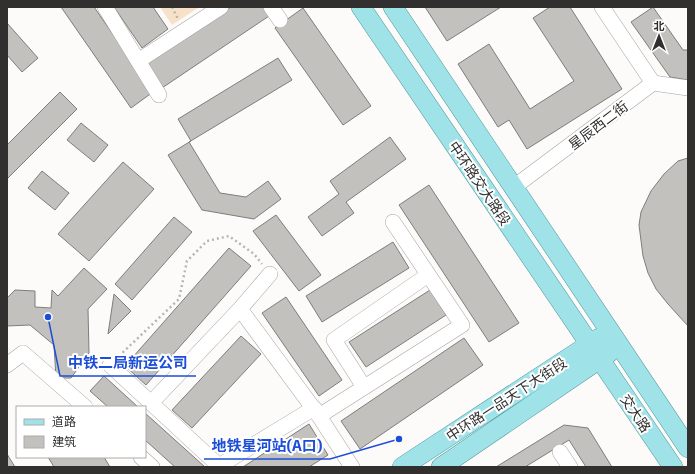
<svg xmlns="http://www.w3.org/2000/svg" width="695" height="474" font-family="'Exo 2','Noto Sans SC',sans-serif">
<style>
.green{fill:#f7e2c9}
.building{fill:#c3c1be;stroke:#7f7d7b}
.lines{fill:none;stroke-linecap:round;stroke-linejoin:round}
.minor-casing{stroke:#a6a4a2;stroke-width:16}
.major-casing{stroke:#4f989e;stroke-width:20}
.path{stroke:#b6b5b3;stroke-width:2.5;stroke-dasharray:2 3;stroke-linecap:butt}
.minor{stroke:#fff;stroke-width:15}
.major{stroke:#9fe3e8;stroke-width:19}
.labels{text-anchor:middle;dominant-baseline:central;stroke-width:4;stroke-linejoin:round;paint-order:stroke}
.street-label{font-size:14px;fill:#31302f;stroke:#fff}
.leader{fill:none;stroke:#1d4ed8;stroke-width:1.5}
.callout-dot{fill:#1d4ed8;stroke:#fff;stroke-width:1.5}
.callout-label{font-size:15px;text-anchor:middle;font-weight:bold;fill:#1d4ed8;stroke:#fff;stroke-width:4;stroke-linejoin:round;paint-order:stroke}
</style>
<rect width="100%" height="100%" fill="#fdfbf9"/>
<path class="green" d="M160,7H198V8L172,25Z"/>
<path class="building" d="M61,7H94L153,92L131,108Z
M114,7H153L168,29L142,48Z
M231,7H267L272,14L159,90L143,66Z
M425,7H501L447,41Z
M550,7H570L622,89L527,149L509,120L498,127L458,64L489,44L530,109L574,81L533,18Z
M653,7L683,50H688V80L670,77L631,22Z
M303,8L371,106L343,125L275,28Z
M7,23L38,58L22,72L7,55Z
M278,58L292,80L189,142L220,193L246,197L268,181L281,199L254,219L202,210L168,155L191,141L178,119Z
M60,92L77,109L7,179V145Z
M81,123L108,145L94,162L67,140Z
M390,137L406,159L346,202L354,213L322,236L308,217L339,194L330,181Z
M688,158V326L668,304L656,289L648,273L643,256L639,225L641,212L651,191L664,174L678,161Z
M123,162L154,189L89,261L58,234Z
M42,171L69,193L55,210L28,188Z
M429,185L519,323L489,342L399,205Z
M276,215L321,275L299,291L253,231Z
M174,217L192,232L132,300L115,284Z
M393,242L409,268L322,322L306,296Z
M229,248L251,266L146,385L125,366Z
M84,268L107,289L88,309L89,353L71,378H56L54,345L30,325L7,326V298L15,290L35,291V307L51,308L52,290L58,296Z
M430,290L446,315L366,367L349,342Z
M114,294L131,311L108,334Z
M286,297L342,380L319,396L262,313Z
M241,336L261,354L192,428L172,410Z
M464,338L483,365L360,449L341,421Z
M104,376L138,407H108L90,391Z
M145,413L205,467H175L145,440Z
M309,424L328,455L309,467H243Z
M564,425L588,428L612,467H586L569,440L525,467H496Z
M7,454L15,467H7Z
M48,457H104L110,467H54Z"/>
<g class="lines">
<g class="minor-casing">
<path id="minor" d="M105,7L159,95
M271,7L280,20
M602,7L653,83
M138,61L221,7
M514,187L653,83L688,88
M240,309L319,416L352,467
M7,365L23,353L85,407
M110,365L219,466L314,408
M364,387L334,340L428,275
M151,403L240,309L270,274
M319,416L462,325L393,222
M560,452L570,467
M141,457L152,467"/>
</g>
<g class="major-casing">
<path id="major" d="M361,7L673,467
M393,7L688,448
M402,467L599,338
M441,467L610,352"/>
</g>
<path class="path" d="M172,7L178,19
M119,356L179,299L187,261L207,241L229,236L254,254L262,264"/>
<use href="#minor" class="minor"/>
<use href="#major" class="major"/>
</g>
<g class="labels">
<g class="street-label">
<text transform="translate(598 125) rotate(-37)">星辰西二街</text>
<text transform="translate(480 183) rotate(56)">中环路交大路段</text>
<text transform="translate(506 399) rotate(-33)">中环路一品天下大街段</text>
<text transform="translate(636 413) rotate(56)">交大路</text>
</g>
</g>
<path class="leader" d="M48 317L60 376H196M399 439L330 459H204"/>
<g class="callout-dot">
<circle cx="48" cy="317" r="4"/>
<circle cx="399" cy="439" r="4"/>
</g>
<g class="callout-label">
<text x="128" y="368">中铁二局新运公司</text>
<text x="267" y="451">地铁星河站(A口)</text>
</g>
<rect width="695" height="474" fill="none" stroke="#31302f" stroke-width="16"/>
<rect x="16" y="406" width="130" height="52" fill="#ffffff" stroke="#adacac"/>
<rect x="24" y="419" width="20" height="6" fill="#9fe3e8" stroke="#adacac"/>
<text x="52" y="426" font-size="12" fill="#31302f">道路</text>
<rect x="24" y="436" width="20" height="12" fill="#c3c1be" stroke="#adacac"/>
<text x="52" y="446" font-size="12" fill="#31302f">建筑</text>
<g transform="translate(659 36)" stroke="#ffffff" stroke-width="3" paint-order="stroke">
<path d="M0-3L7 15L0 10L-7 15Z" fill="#31302f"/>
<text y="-6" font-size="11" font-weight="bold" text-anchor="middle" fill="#31302f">北</text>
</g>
</svg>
